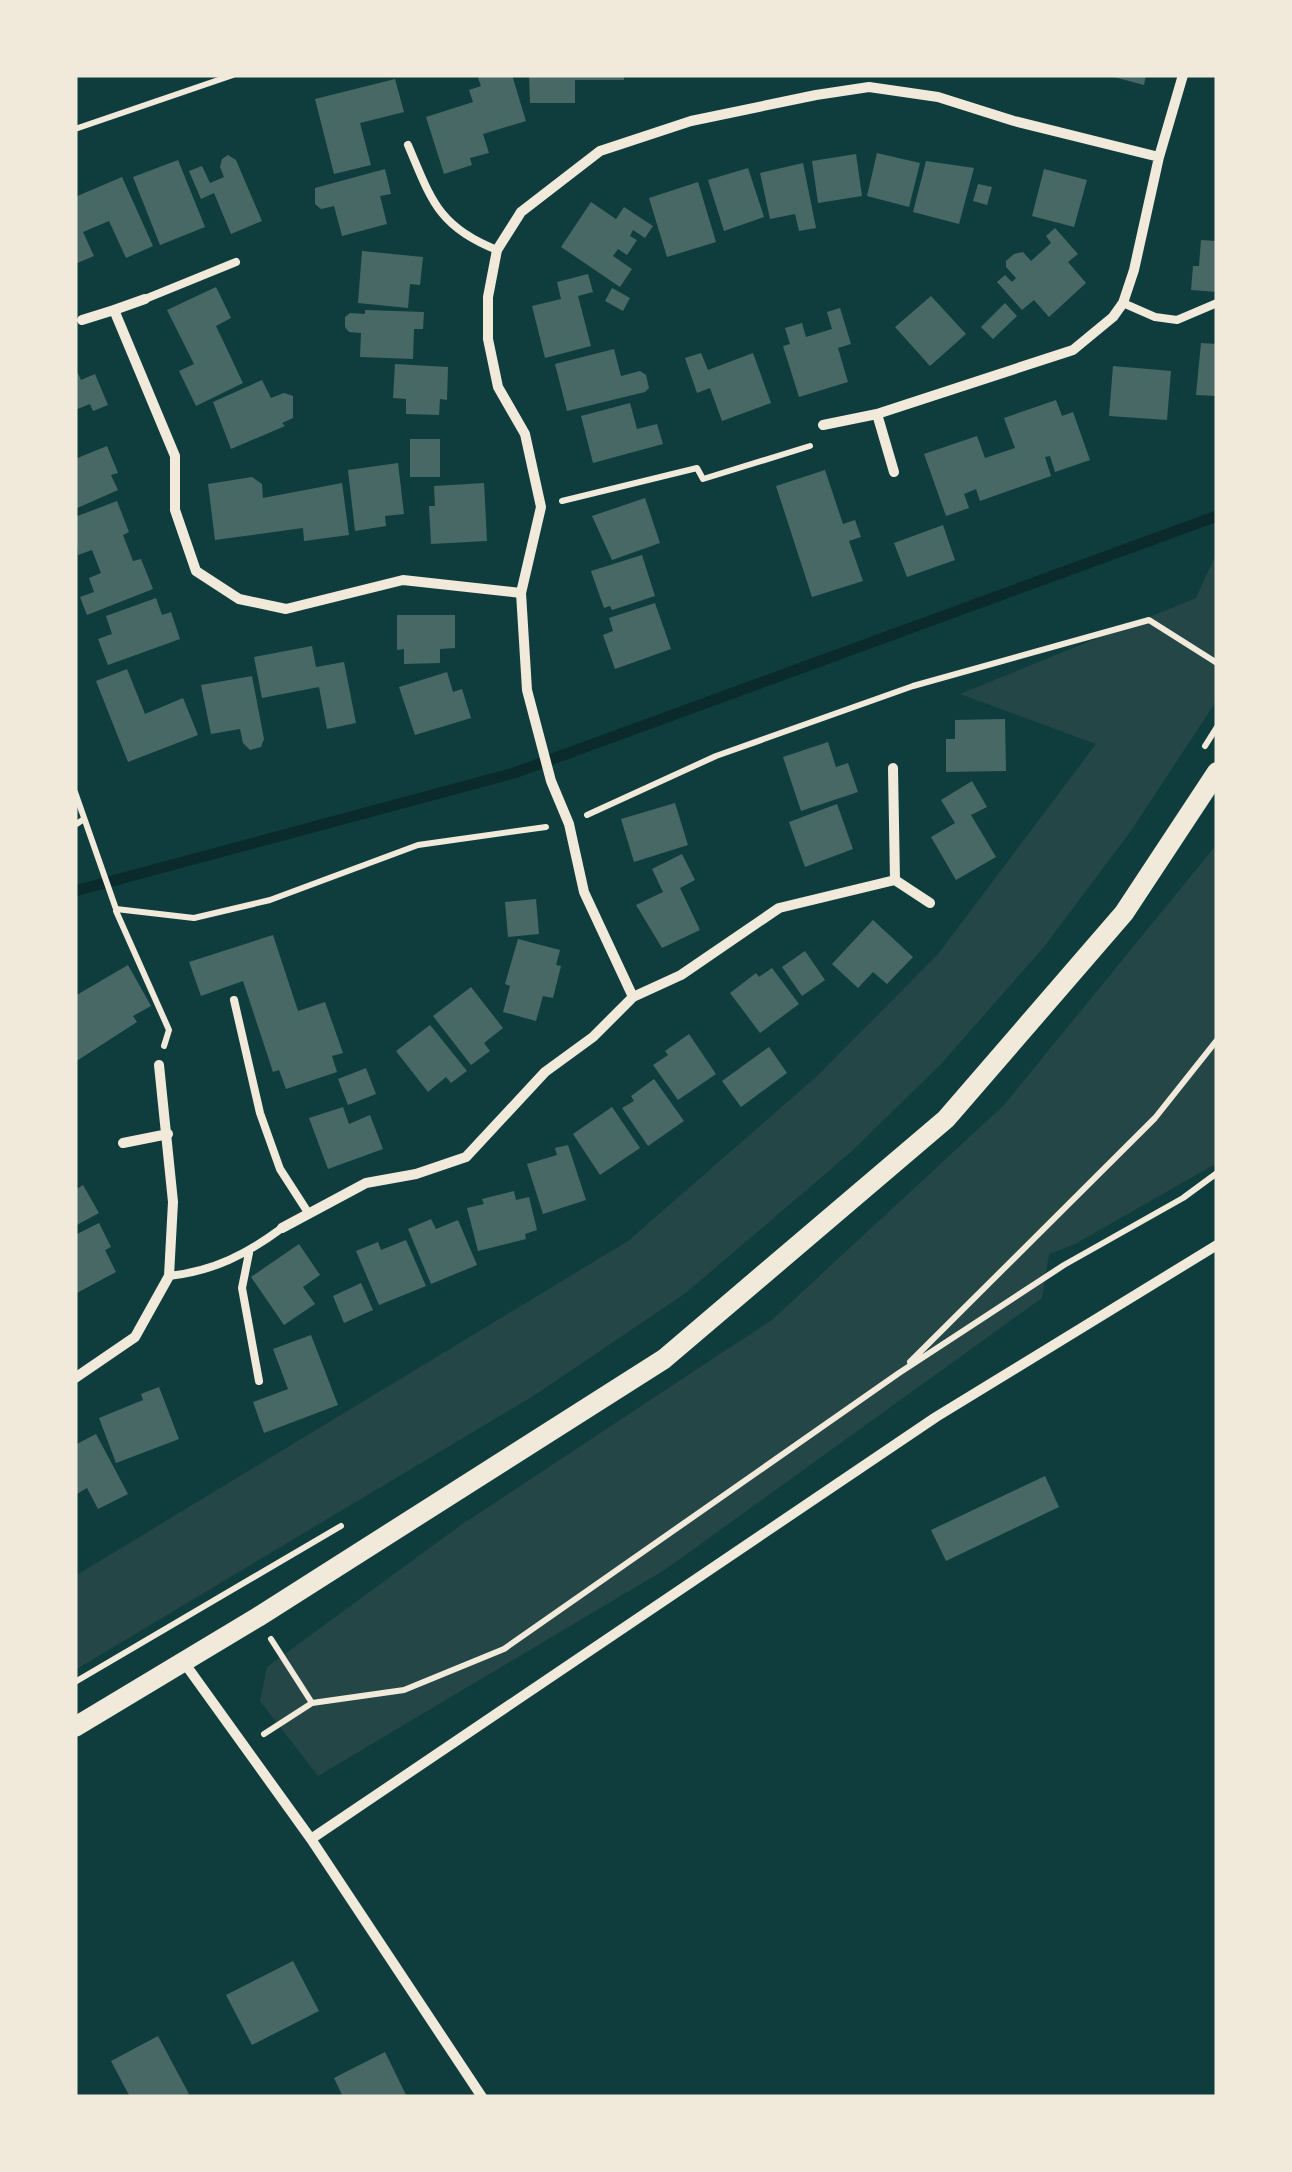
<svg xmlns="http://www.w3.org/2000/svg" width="1292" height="2172" font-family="'Nunito Sans',sans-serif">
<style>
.green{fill:#244646}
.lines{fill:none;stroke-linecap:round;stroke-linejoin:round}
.stream{stroke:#0a2a2b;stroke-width:11}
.building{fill:#486865}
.path{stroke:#f1e9da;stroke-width:6}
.service{stroke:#f1e9da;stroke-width:8}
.minor{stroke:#f1e9da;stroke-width:10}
.secondary{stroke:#f1e9da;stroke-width:20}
</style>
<rect width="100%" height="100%" fill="#0f3d3e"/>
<path class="green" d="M1217,552V700L1131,831L1043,948L941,1064L851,1152L687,1292L538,1393L75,1670V1576L628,1241L818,1075L938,954L1096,744L960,694L1196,598Z
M1217,844V1163L1075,1244L1049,1254L1042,1298L666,1569L318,1776L260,1701L267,1667L461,1525L773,1319L1004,1105Z"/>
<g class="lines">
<path class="stream" d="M75,891L514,773L1217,516"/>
</g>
<path class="building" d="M477,75H512L526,121L483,134L489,153L470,158L472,165L444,174L426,117L473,102L469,90L481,86Z
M529,75H624V80H575V103H530Z
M1106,75H1146L1144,85Z
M395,79L404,112L360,123L371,165L334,174L315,99Z
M877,153L920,163L909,207L867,196Z
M856,154L862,196L818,203L812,161Z
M228,155L236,160L262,221L231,234L214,193L201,199L189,171L202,166L210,183L224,177L220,167L222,159Z
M178,160L205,227L160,245L133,177Z
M926,161L974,168L959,224L913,212Z
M803,163L816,228L799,231L795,214L770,219L760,173Z
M748,168L764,217L724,231L708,180Z
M385,169L391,194L380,196L387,224L342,236L334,206L321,209L315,204V188Z
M1044,169L1087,180L1074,227L1032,216Z
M122,177L153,246L126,258L109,221L83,232L94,256L75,264V197Z
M698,182L716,242L667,257L649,198Z
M978,184L992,187L987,205L973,201Z
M591,202L616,219L624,207L653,226L645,238L633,230L630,236L637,240L627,255L618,249L613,256L632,269L620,287L561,247Z
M1055,228L1078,254L1068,262L1086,283L1049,317L1034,300L1022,310L997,282L1005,275L1012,282L1016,278L1006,267V261L1014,254L1023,252L1031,261L1051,243L1046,236Z
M1201,240L1217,241V292L1191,290L1193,266H1199Z
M362,251L423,257L420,285L410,284L408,308L358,303Z
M588,274L593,292L578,296L591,346L545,358L532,306L561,299L557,282Z
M216,287L231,318L216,326L243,383L196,406L179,371L194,364L167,310Z
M612,288L630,298L623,311L605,301Z
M931,296L966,334L930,366L895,327Z
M1005,303L1017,316L993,339L981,327Z
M840,308L851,344L838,348L848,382L799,397L783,346L790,344L785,328L802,323L806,337L832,329L827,312Z
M365,310L424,312L423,329H414L413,359L360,357L361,333L349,332L345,327V317L350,313L365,314Z
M1201,343L1217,344V396L1196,395Z
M614,349L621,376L640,371L646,375L649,388L645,392L567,411L555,364Z
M701,353L708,370L753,353L771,403L722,421L710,388L697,393L685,358Z
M395,364L448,367L447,400L440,399L439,415L406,414V399L393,398Z
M1113,366L1171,371L1167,420L1109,416Z
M75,367L81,380L95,374L108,405L93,411L90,404L75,410Z
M262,380L271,398L284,393L293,396V418L282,423L285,426L231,449L213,402Z
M1056,400L1062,416L1073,412L1090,460L1055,472L1050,456L1045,457L1051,476L980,501L976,489L964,494L969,508L946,516L924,454L977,436L985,458L1015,448L1004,418Z
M630,403L637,429L657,424L663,444L593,463L581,416Z
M410,439H440V477H410Z
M107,446L118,473L111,475L118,490L75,509V459Z
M398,463L404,514L385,516L386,526L355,531L348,470Z
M825,470L843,524L855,520L861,537L849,541L863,581L812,597L776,486Z
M252,477L262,484L263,498L342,483L349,535L304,541L303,528L215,540L208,484Z
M484,483L487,541L431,544L429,506H435L434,486Z
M645,498L660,543L612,560L592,516Z
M117,501L129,532L123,535L133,561L141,559L153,589L87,615L80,597L94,592L89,578L101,573L92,550L78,555L75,517Z
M943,525L955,560L907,577L894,543Z
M642,555L655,596L612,610L610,606L604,608L591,571Z
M156,598L162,615L171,612L180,639L108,665L98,639L112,634L106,616Z
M655,603L671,649L615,669L603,635L613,631L609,618Z
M397,615H455V648L440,649V663L404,664V649L397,650Z
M312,646L316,667L344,662L356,723L327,729L319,687L262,698L254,657Z
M127,669L145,714L183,698L198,735L128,762L96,681Z
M447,672L453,692L462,689L471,718L415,735L399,687Z
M252,676L264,739L261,747L250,750L243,743L240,729L211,734L201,685Z
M1005,719L1006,771L946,772V739H955V720Z
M828,742L836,767L848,763L858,792L801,811L783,757Z
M972,781L987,807L971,815L996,857L956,880L931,837L955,823L941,800Z
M675,803L688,845L634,862L621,819Z
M837,804L853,849L805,867L789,822Z
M682,854L695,880L680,888L700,930L662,948L636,905L663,892L652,869Z
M536,899L539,934L508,937L505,902Z
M873,920L913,957L887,984L873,972L858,988L832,964Z
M273,935L298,1011L325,1002L343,1053L332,1056L337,1072L286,1089L279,1070L273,1072L243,981L201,996L189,962Z
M518,939L560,950L556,965L561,966L553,998L543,996L536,1021L503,1012L510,986L505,984Z
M805,951L825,980L802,996L782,967Z
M128,965L151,1006L133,1016L137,1022L75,1062V996Z
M772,968L799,1004L760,1033L730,993L756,973L759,977Z
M471,987L503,1028L484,1043L490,1051L471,1065L433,1016Z
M430,1025L467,1071L451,1083L446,1077L428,1092L396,1051Z
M689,1034L716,1074L678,1100L653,1065L668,1055L665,1051Z
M769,1047L787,1073L741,1107L722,1081Z
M366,1068L376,1094L348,1105L338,1079Z
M654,1079L684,1121L648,1146L622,1108L634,1101L631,1096Z
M343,1107L349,1124L370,1115L383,1149L328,1169L309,1118Z
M612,1107L640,1148L600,1175L573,1134Z
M568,1145L586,1200L543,1214L527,1164L557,1155L555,1148Z
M83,1185L99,1213L75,1226V1190Z
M514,1191L516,1200L529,1197L537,1230L525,1234L526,1239L478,1251L467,1208L484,1204L482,1199Z
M431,1219L436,1229L458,1220L477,1265L431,1284L408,1229Z
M99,1223L111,1247L105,1250L116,1272L75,1294V1235Z
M406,1240L426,1286L379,1305L356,1251L378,1242L381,1250Z
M299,1244L320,1275L303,1287L315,1304L284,1325L251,1277Z
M361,1283L373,1310L344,1323L333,1296Z
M311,1335L338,1405L264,1433L253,1402L288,1389L273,1349Z
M159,1387L179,1439L116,1463L99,1418L143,1400L141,1394Z
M96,1434L128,1494L98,1509L87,1488L75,1495V1445Z
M1045,1476L1059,1507L946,1561L931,1530Z
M293,1961L319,2011L252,2045L226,1995Z
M158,2036L189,2094L182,2097H130L111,2061Z
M385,2052L407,2097H343L334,2078Z"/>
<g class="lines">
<path class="path" d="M75,129L233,75
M562,501L697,468L703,479L810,446
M1205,746L1217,727
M75,792L116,909L194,918L270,900L418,845L546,827
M587,815L716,756L913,686L1149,620L1217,663
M75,825L84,819
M116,911L169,1030L164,1046
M910,1362L1155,1118L1217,1040
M75,1682L341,1526
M312,1703L404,1690L504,1649L899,1373L1064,1265L1183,1198L1217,1173
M264,1734L312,1703L271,1639"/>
<path class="service" d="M408,145C431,199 438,227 497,250
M145,299L236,262
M1123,303L1155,317L1177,320L1217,303
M234,1000L260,1113L280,1169L309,1214
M249,1253L242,1288L259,1381
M169,1276C214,1271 247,1254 282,1228"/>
<path class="minor" d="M114,310L145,299
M82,320L114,310L175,456V510L196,571L239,599L286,609L403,580L521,593
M877,414L894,472
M823,425L877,414L1073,350L1113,317L1123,303L1134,270L1159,157L1183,75
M893,768L895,880
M633,997L584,892L569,824L551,781L527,690L521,593L541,507L525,434L498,387L488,339V297L497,250L521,212L600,151L691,121L816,95L869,87L938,97L1014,121L1159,157
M123,1143L168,1134
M282,1228L366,1183L416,1174L466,1157L545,1072L593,1037L633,997L681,975L779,908L895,880L930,903
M75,1378L135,1337L169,1276L173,1202L159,1065
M183,1661L311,1839L482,2097
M311,1839L936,1417L1217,1245"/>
<path class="secondary" d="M75,1727L258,1617L664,1359L946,1119L1124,913L1217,772"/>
</g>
<rect width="1292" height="2172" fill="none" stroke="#f1e9da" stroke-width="155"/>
</svg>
